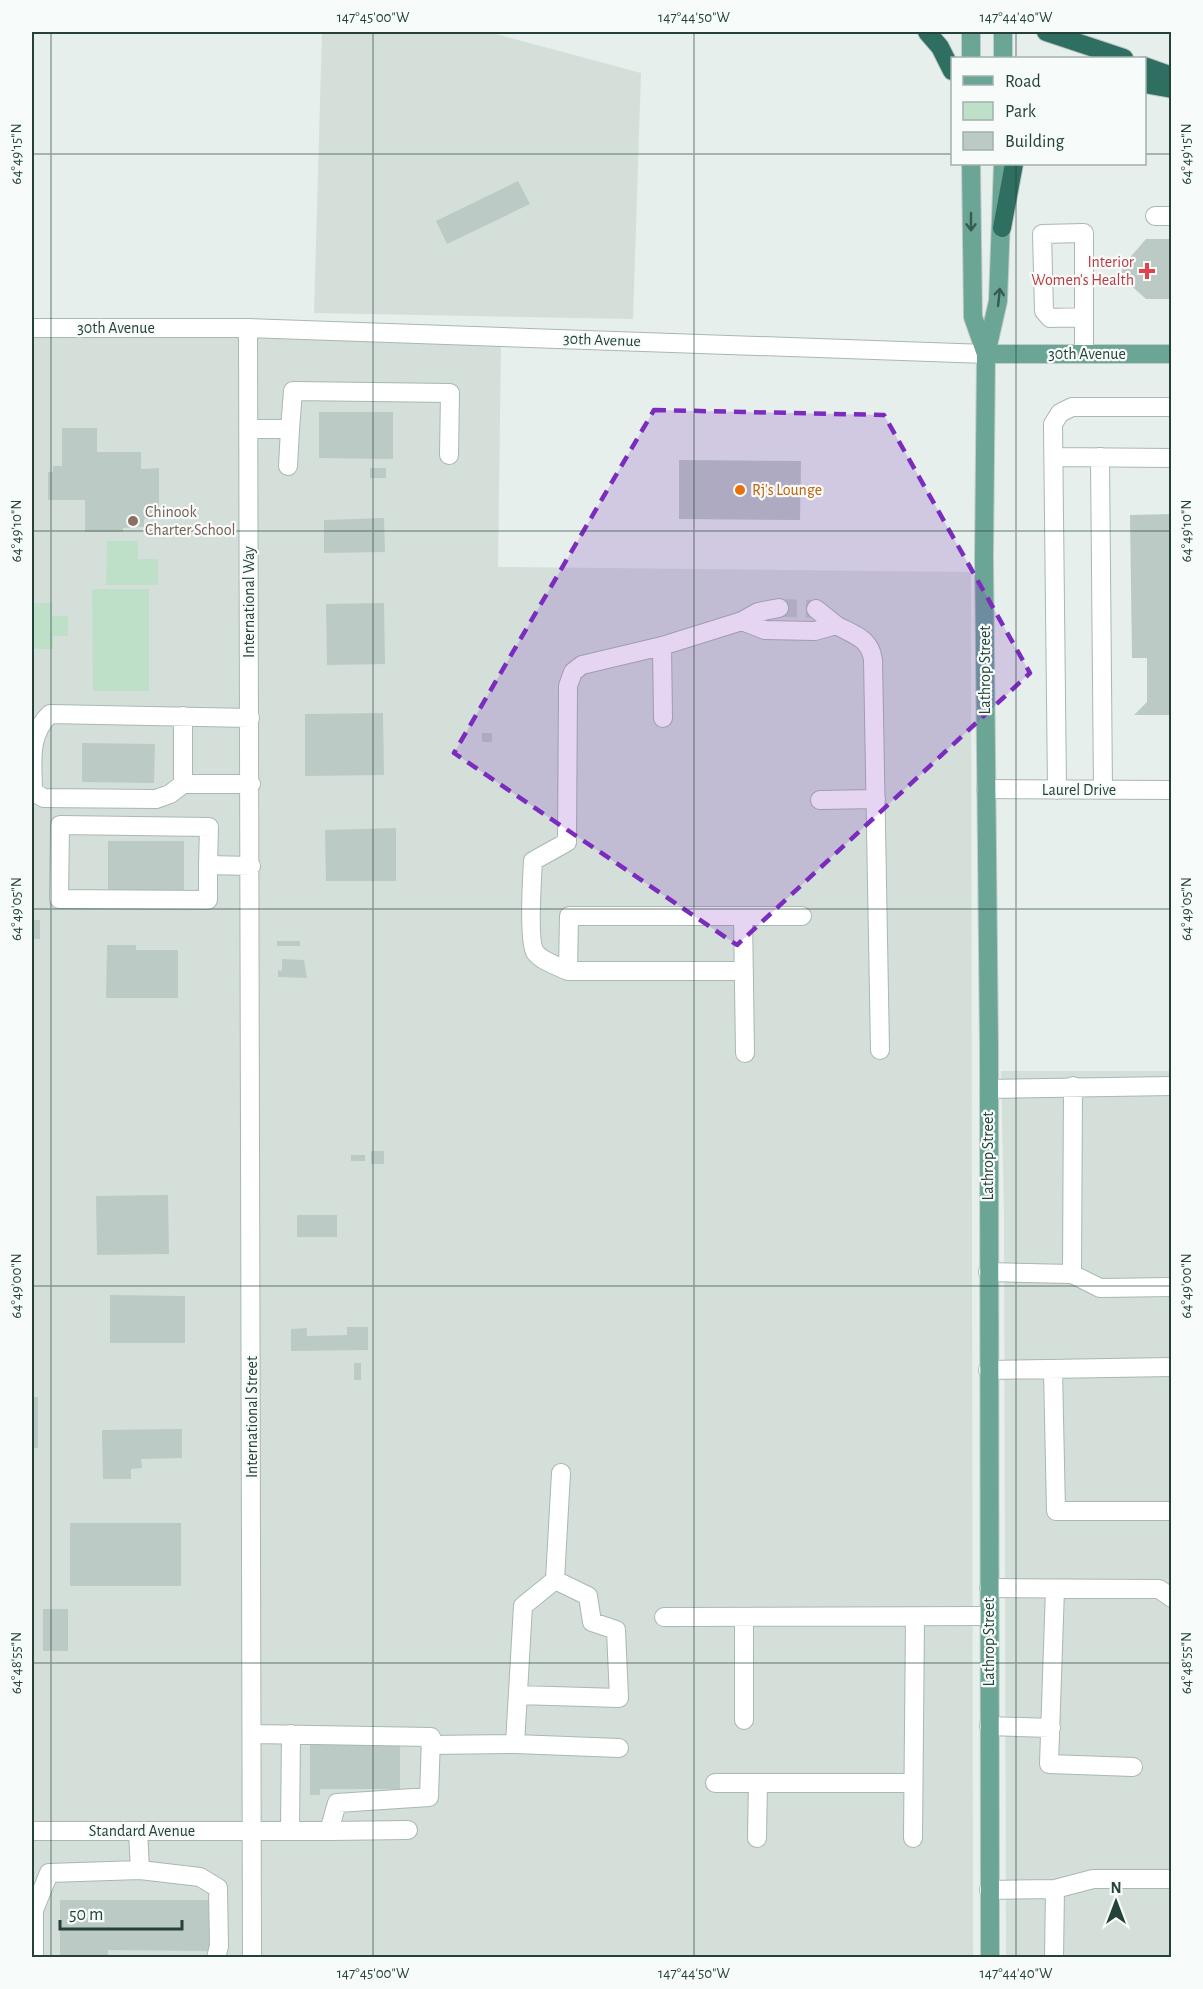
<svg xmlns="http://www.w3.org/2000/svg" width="1203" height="1989" font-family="'Alegreya Sans',sans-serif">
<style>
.built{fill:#d4dfda}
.green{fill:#bfe0c8}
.building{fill:#bbcac4}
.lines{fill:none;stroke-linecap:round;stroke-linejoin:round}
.minor-tunnel{stroke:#bfccc8;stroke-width:18;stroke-dasharray:18 9;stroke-linecap:butt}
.minor-casing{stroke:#a8b8b2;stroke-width:20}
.major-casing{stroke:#c2cac8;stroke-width:20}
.highway-casing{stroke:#c2cac8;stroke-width:20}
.minor{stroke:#fff;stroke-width:18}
.major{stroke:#6aa596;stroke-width:18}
.highway{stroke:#2f6f62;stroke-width:18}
.oneway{stroke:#365b51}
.marked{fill:#7b2cbf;fill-opacity:0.2;stroke:#7b2cbf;stroke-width:4.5;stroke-dasharray:12 8;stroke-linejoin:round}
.ticks{fill:none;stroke:#24423a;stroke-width:1.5;stroke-opacity:0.45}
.health-dot{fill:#e0444e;stroke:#f7fbf9;stroke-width:2}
.food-dot{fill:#e8710a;stroke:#f7fbf9;stroke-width:2}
.education-dot{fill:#8d6e63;stroke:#f7fbf9;stroke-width:2}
.labels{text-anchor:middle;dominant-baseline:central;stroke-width:4.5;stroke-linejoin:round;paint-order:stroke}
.health-label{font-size:16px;fill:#be3a42;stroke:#f7fbf9;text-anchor:end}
.street-label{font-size:16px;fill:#24423a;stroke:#f7fbf9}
.food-label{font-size:16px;fill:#c56008;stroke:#f7fbf9;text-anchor:start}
.education-label{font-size:16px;fill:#785e54;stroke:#f7fbf9;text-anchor:start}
.neatline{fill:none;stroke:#24423a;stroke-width:2}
.ticks-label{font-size:15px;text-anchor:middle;fill:#24423a}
</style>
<rect width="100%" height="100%" fill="#e6efeb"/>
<path class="built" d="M322,32H489L641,73L633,319L314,313Z
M32,334H179L501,344L498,567L971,572L973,1957H32Z
M1001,1071H1171V1957H1006L1004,1215Z"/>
<path class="green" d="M107,541H138V559H158V585H106Z
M92,589H149V691H93Z
M32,603H52V616H68V636H53V649H32Z"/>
<path class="building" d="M518,181L530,204L447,244L436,221Z
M1146,239H1172V299H1146L1126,281H1122V261H1127Z
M319,412H393V459L319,458Z
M62,428H97V452H141V469L159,468V519H144V527L123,528V532H85V500H48V472H53V466H62Z
M679,460L801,461L800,520L679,519Z
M370,468H386V478H370Z
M1172,514V715H1134L1147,702V658H1132L1130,515Z
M384,518L385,552L324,553V520Z
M384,603L385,664L327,665L326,604Z
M383,713L384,775L305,776V714Z
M482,733H492V742H482Z
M82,743L155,744L154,783L82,782Z
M396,828V881H326L325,830Z
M108,841H184V891H108Z
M32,920H40V939H32Z
M277,941H300V946H277Z
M107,945H136V950H178V998H106Z
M282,959L304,960L307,978L278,977V970L282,971Z
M371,1151H384V1164H371Z
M351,1155H365V1161H351Z
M168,1195L169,1254L97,1255L96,1196Z
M297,1215H337V1237H297Z
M110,1295L185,1296V1343H110Z
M347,1327H368V1350L291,1351V1329L307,1328V1336L347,1335Z
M354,1363H361V1380H354Z
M32,1397H38V1448H32Z
M182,1429V1458L141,1459L142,1468L131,1469V1479H103L102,1430Z
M70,1523H181V1586H70Z
M43,1609H68V1651H43Z
M310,1742H400V1789H320V1795H310Z
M60,1900H209V1951L108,1950V1958H60Z"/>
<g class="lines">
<path class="minor-tunnel" d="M779,608L816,609"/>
<g class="minor-casing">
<path id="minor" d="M1155,216H1172
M32,328H248L986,354
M248,328L252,1958
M1084,354V233L1042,234L1044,311L1050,318L1084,317
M248,429H290L293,391L450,393L449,455
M1054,457L1172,458
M1100,457L1103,790
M288,466L290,429
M816,609L836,625
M742,621L758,612L779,608
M662,646L663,718
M183,716V784L170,794L156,799L44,798L33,792C33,763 27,736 50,714L250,718
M183,784H251
M986,789L1172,790
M1057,790L1053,424L1060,413L1072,407H1172
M820,800L876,799
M208,865V900L59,899L60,825L209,827L208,865L251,866
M743,916H569L568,971H744
M568,971C558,966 541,961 535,952C528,941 532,878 533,861L567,842L568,686L573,672L582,665L662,646L742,621L765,630L815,631L836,625C854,635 870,638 873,660L880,1050
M745,1053L743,916H802
M989,1089L1172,1086
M988,1272L1072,1274L1073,1086
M1072,1274L1100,1288L1172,1287
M988,1370L1172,1367
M1053,1370L1056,1511H1172
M989,1588L1159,1589L1172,1598
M1055,1589L1049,1764L1133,1767
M664,1617L989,1616
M744,1617V1720
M518,1695L619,1698L616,1630L592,1622L588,1596L555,1580
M989,1726L1051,1728
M515,1744L523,1606L555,1580L561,1473
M430,1745L515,1744L619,1748
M715,1783H913
M32,1831H329L337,1803L429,1797L431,1737L252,1734
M290,1831L291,1734
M329,1831L408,1830
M757,1838L758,1783
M913,1838L915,1617
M140,1870L200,1877L218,1888L219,1946L216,1958
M1055,1889L1093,1879H1172
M989,1890L1055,1889L1054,1958
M34,1958V1910L49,1873L140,1870L138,1831"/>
</g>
<g class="major-casing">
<path id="major" d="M971,32V58
M1003,58V32
M971,164L973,317L986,354
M986,354H1172
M990,1958L989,1048L984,557L986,354L998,301L1003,164"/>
</g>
<g class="highway-casing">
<path id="highway" d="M927,32L940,47L952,71
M1046,32L1124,58
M1144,66L1172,76
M1144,84L1172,89
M1002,228L1014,164"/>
</g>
<use href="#minor" class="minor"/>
<use href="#major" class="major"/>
<use href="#highway" class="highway"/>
</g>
<defs><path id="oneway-shaft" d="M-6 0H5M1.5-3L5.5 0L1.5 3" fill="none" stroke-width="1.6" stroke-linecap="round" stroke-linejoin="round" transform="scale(1.5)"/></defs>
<g class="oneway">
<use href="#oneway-shaft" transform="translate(971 222) rotate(90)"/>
<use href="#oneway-shaft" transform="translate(999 297) rotate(-84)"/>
</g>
<path class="marked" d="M654,410L884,415L1030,673L737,945L454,753Z"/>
<path class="ticks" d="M51,32V1958M373,32V1958M694,32V1958M1016,32V58M32,154H952M1144,154H1172M1016,164V1958M32,531H1172M32,909H1172M32,1286H1172M32,1663H1172"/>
<path class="health-dot" d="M1144 262h6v6h6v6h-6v6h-6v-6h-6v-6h6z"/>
<circle class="food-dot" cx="740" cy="490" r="6"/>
<circle class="education-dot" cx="133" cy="521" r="6"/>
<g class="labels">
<g class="health-label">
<text x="1134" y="262">Interior<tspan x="1134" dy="18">Women's Health</tspan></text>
</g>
<g class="street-label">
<text x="116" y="328">30th Avenue</text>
<text transform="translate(602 340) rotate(2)">30th Avenue</text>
<text x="1087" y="354">30th Avenue</text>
<text transform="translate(249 602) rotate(-90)">International Way</text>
<text transform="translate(985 670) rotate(-90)">Lathrop Street</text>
<text x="1079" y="790">Laurel Drive</text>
<text transform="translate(988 1156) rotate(-90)">Lathrop Street</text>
<text transform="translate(252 1417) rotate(-90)">International Street</text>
<text transform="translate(989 1642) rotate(-90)">Lathrop Street</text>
<text x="142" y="1831">Standard Avenue</text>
</g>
<g class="food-label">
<text x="752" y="490">Rj's Lounge</text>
</g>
<g class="education-label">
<text x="145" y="512">Chinook<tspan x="145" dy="18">Charter School</tspan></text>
</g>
</g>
<rect width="1203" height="1989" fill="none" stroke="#f7fbf9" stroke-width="66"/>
<rect x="951" y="57" width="195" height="108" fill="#f7fbf9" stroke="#a3b1ad" stroke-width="1.5"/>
<rect x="963" y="76" width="30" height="9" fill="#6aa596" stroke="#a3b1ad" stroke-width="1.5"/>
<text x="1005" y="87" font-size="18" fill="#24423a">Road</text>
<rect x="963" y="102" width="30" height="18" fill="#bfe0c8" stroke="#a3b1ad" stroke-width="1.5"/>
<text x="1005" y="117" font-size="18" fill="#24423a">Park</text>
<rect x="963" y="132" width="30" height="18" fill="#bbcac4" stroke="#a3b1ad" stroke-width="1.5"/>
<text x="1005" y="147" font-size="18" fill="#24423a">Building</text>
<g transform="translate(1116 1902)" stroke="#f7fbf9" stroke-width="4.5" paint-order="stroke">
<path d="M0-4.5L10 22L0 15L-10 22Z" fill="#24423a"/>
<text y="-9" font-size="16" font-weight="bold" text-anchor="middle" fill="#24423a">N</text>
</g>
<path d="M60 1920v9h122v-9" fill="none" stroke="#24423a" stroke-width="3"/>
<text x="69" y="1920" font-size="18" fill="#24423a" stroke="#f7fbf9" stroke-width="4.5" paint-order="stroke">50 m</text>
<rect x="33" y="33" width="1137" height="1923" class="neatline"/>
<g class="ticks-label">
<text x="373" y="22">147°45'00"W</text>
<text x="694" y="22">147°44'50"W</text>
<text x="1016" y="22">147°44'40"W</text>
<text transform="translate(16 154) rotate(-90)" y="5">64°49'15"N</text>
<text transform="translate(1186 154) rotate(-90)" y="5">64°49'15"N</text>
<text transform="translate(16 531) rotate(-90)" y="5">64°49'10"N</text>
<text transform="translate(1186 531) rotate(-90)" y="5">64°49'10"N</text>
<text transform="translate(16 909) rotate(-90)" y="5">64°49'05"N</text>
<text transform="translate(1186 909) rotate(-90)" y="5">64°49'05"N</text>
<text transform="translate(16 1286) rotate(-90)" y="5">64°49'00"N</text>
<text transform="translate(1186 1286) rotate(-90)" y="5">64°49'00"N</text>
<text transform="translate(16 1663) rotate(-90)" y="5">64°48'55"N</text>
<text transform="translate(1186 1663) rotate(-90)" y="5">64°48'55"N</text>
<text x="373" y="1978">147°45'00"W</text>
<text x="694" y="1978">147°44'50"W</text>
<text x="1016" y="1978">147°44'40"W</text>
</g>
</svg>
